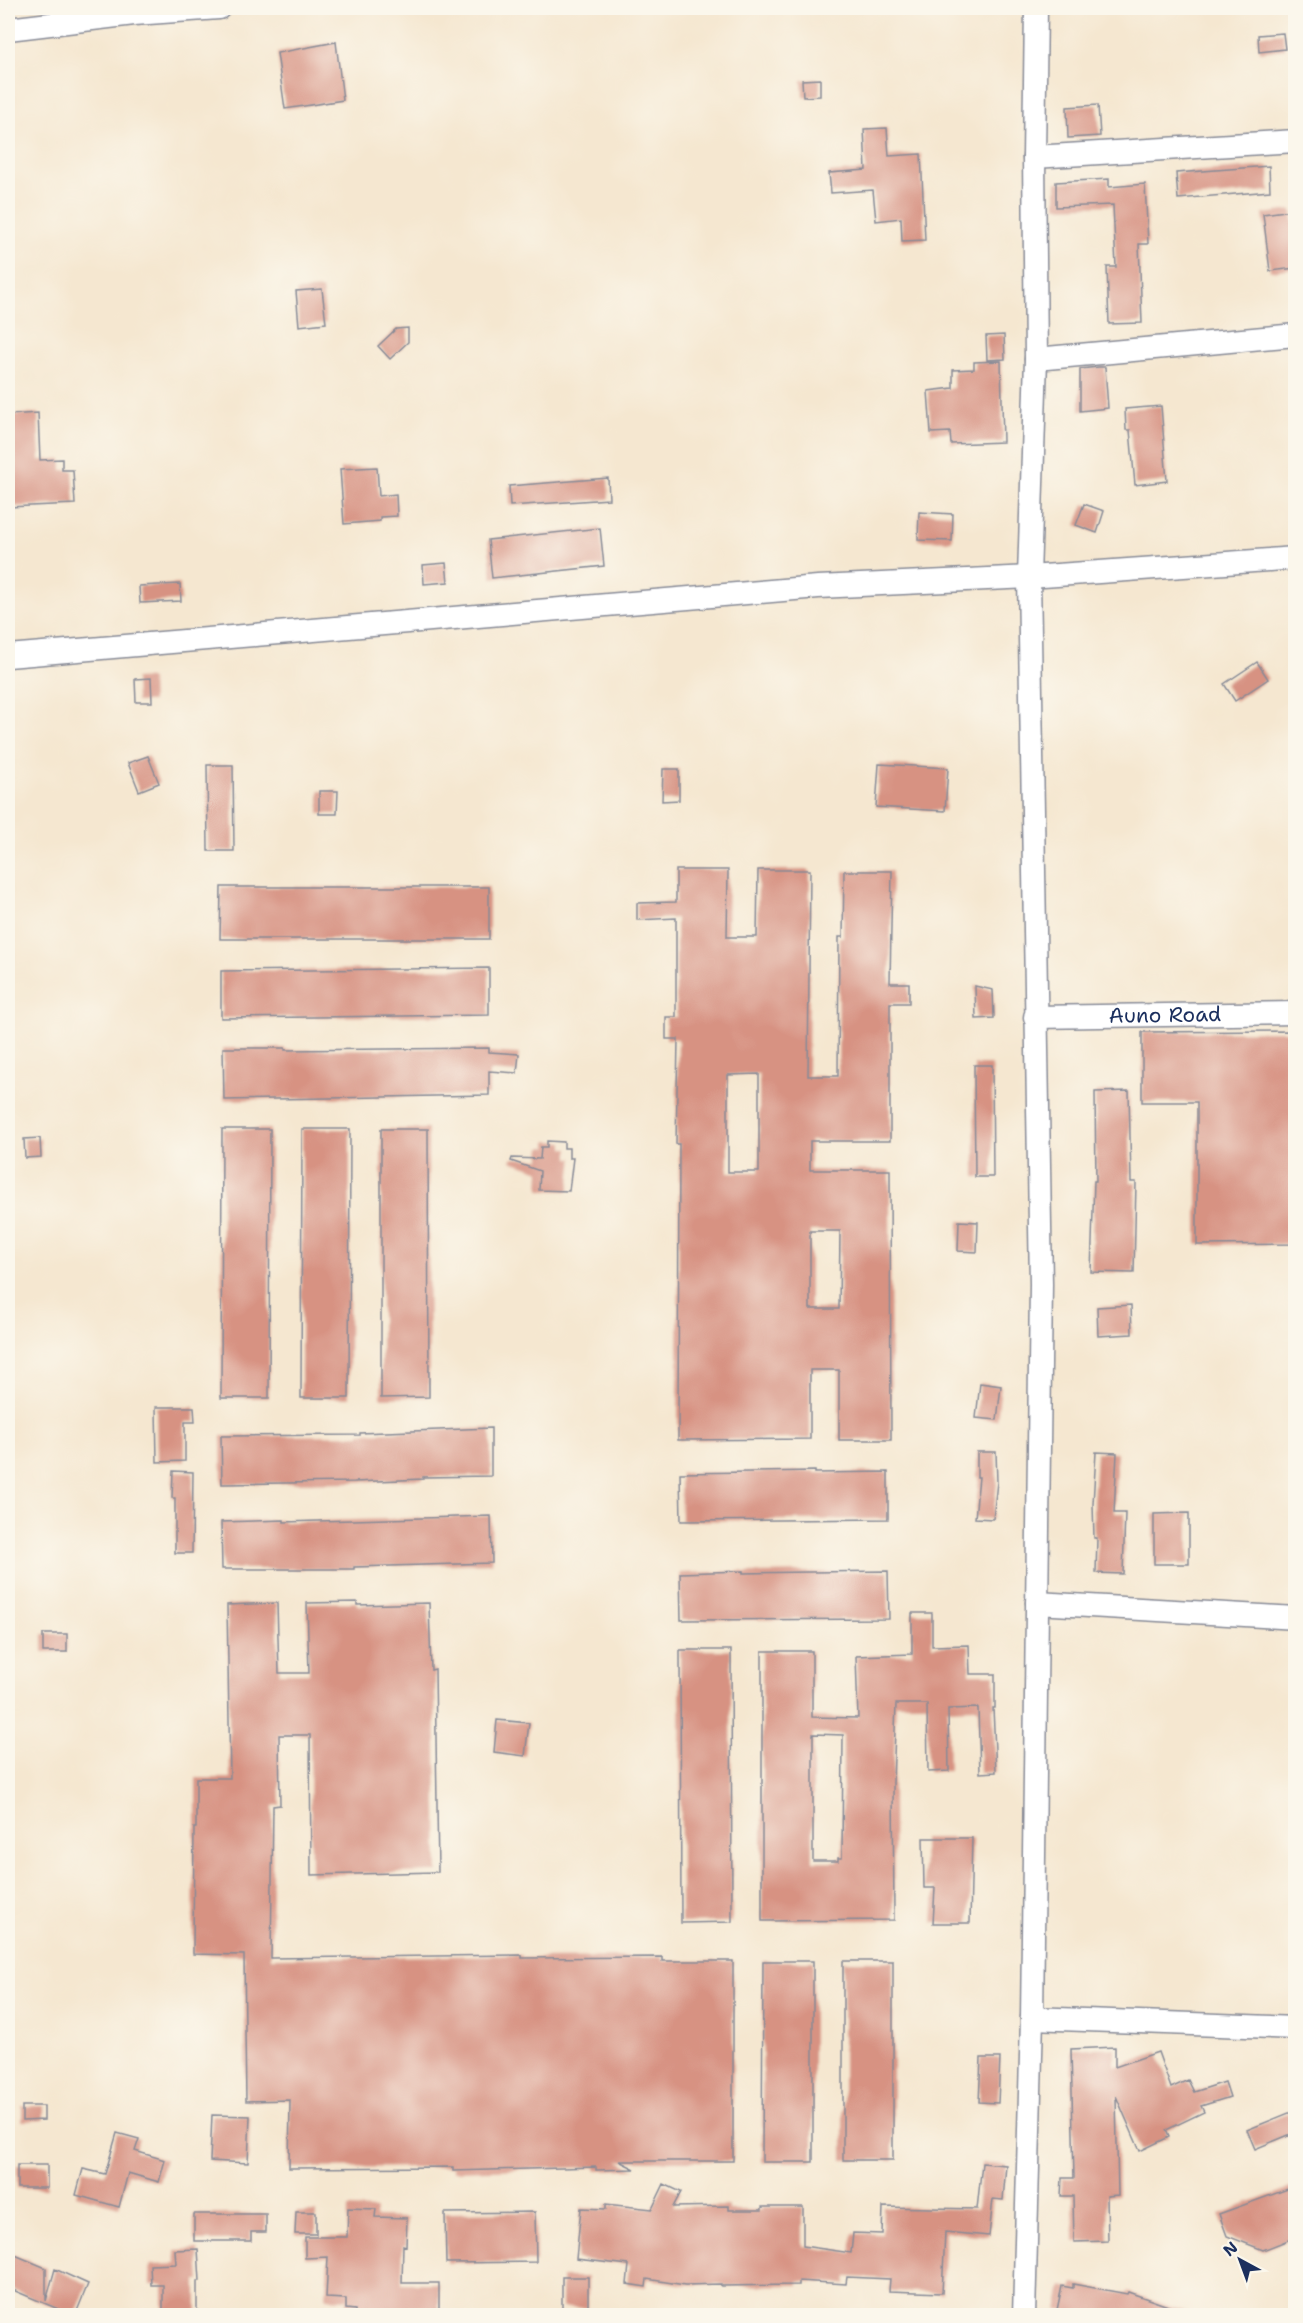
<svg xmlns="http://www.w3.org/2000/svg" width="1303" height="2323" font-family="'Shantell Sans',sans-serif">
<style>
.building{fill:#d79282;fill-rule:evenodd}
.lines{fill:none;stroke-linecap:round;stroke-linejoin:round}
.minor-casing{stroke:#888b97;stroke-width:25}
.minor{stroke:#fff;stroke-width:22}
.labels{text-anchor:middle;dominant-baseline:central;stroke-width:4.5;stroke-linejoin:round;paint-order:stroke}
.street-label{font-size:21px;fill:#1b2f5e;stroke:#fbf7ec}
</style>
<rect width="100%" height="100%" fill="#fbf7ec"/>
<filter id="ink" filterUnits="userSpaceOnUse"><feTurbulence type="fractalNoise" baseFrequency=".0167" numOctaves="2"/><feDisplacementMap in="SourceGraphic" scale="12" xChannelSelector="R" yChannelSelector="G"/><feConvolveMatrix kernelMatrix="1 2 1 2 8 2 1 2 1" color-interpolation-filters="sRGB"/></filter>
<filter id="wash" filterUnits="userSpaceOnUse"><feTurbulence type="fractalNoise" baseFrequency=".008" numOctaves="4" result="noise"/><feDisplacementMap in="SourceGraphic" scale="24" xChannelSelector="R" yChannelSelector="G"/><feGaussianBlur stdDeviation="1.35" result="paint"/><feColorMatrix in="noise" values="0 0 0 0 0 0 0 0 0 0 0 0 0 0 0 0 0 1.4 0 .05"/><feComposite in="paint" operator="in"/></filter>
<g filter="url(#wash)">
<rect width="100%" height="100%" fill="#f5e7d0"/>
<g id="blocks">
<path class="building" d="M1283,33L1285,49L1259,52L1258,35Z
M336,42L343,100L285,109L277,53Z
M820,79V96L803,97L802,80Z
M1098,105L1100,136L1068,138L1067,107Z
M887,128L889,156L921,154L925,240L902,241L901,218L876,221L873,190L831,193L829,173L866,170L864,129Z
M1269,166L1270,191L1178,199L1176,173Z
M1109,179V187L1145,184L1148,244H1139L1142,323L1109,324L1107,267H1116L1113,205L1056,207V182Z
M1292,210L1296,242V268L1270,271L1263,214Z
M322,289L326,323L299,326L296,291Z
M408,328V342L390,359L378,346L396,329Z
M1004,335L1005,359L987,360L986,336Z
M1001,361L1003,442L951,444L950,432L931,433L928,391L953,388V370L974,369V362Z
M1099,367H1105L1108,408L1080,411V369Z
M1161,406L1167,481L1135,485L1130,430H1126L1125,409Z
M38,413L40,460L62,459V470H73L75,504L8,507V415Z
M377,467L379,496L396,494L397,516L380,517V521L344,524L340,469Z
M608,478L609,499L510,506L509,486Z
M1084,504L1104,511L1097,533L1076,525Z
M919,512L953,514L952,541L918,540Z
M600,528L604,566L492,578L488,540Z
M446,563L448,582L424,584L423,565Z
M180,584L181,601L140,603L139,586Z
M1257,662L1268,679L1235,701L1224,684Z
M151,678L152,702H136L135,679Z
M148,756L159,783L139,791L128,763Z
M879,764L948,768L945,811L876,807Z
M207,765H233L234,851H208Z
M663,769H679V800L662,801Z
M319,791H338L337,814H319Z
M676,870H728L727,937H757L758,870H810L808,1076H838L839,937H843L844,871H892L890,983H909V1003H890V1141H810V1170H890L891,1440H839V1370H810V1439L678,1440L679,1144H676L678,1039H666V1017H676V918L637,920V903L676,902ZM759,1074V1172H728V1075ZM810,1231H840L839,1309H810Z
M221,887H489V939H220Z
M489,968V1015L221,1018V971Z
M975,986L993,990L994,1018L976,1019Z
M1296,1031V1244L1197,1245V1102H1142V1032Z
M223,1048H285V1050L489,1048V1052L519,1054L517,1073L489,1071V1095L224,1100Z
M974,1065H992L993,1177H975Z
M1129,1091L1131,1182H1136L1134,1273L1091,1272L1094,1181H1096L1095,1092Z
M222,1129H270L269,1398H221Z
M302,1129H350L349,1398H301Z
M381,1129H428L429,1397L381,1398Z
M40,1138L41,1157L25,1158L24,1139Z
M547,1141L564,1142V1148H569V1158H573L569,1191L539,1190L540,1171L511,1161L512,1158L540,1159L541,1147H547Z
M959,1221L978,1222L977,1252L958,1251Z
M1131,1305L1132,1334L1098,1336L1097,1307Z
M980,1383L1001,1386L997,1420L976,1418Z
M156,1407H194L195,1422H185V1461L157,1462Z
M491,1428V1476L423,1477V1479L354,1482L222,1484L221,1436L360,1435V1433Z
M977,1452H996L997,1482L993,1519L975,1518L979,1477H977Z
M1096,1452L1117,1453L1114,1513H1125L1123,1574L1096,1573L1097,1538H1094L1093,1504Z
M173,1471L193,1472L192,1553H175V1498H172Z
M815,1471V1473L888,1472V1519L681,1521L680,1473Z
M1189,1513V1564H1154V1514Z
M491,1516L492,1563L354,1567V1569H222L221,1522L284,1520V1522Z
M743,1571V1573L888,1571L889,1619L681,1620L680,1573Z
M357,1602V1605L429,1603L431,1670L435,1669L438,1872L311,1875L310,1735H279L280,1805L273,1806L271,1958L522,1955V1958L662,1957V1961H733V2161H619L635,2169L596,2170V2167L453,2171V2167L289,2168L290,2100L246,2101L244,1955L193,1954L194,1828H196V1778H230L227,1605L277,1603L279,1673H309L307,1603Z
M912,1613H932V1646L969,1645L970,1674H995V1708H993L996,1772L980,1773L978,1708L948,1709L949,1771L928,1772L927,1704H896L893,1783L894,1920L762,1921V1651H812V1717L858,1718L856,1656L912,1654ZM813,1734L843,1735L842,1858H838V1861H813Z
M43,1634H67V1652H43Z
M680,1650H731L732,1922L681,1923Z
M497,1720L529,1723L525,1756L494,1752Z
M923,1838H972L970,1923H933L935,1888H924Z
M763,1961H813V2162H762Z
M843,1961H893V2160H843Z
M1115,2047V2067L1158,2052L1171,2088L1188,2080L1194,2092L1225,2082L1230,2097L1201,2106L1204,2112L1166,2130L1169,2137L1140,2151L1116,2096L1118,2195L1107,2196L1108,2241L1074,2242L1073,2196H1061L1062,2178H1074L1071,2049Z
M981,2058H1000L998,2103L979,2102Z
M22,2106H44V2120L22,2121Z
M1296,2110V2132L1255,2149L1247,2130Z
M212,2115L250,2116L248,2163L210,2161Z
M117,2133L139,2139L135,2151L165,2160L159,2182L128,2173L119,2207L76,2195L83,2169L105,2174Z
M982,2163L1006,2165L1003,2200L993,2199L989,2236L945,2232L942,2293L889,2291L890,2279L847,2277L846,2284L799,2281V2285L721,2286V2284L685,2285L647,2279L646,2287L627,2284L629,2265L576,2259L581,2208L606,2209V2204L652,2209L664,2184L681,2192L673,2207L729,2206V2210H762V2207H803V2246L851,2253L853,2233L882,2234L883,2207L977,2209Z
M17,2165H47V2188H17Z
M1296,2186V2237L1263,2250L1227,2236L1219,2214Z
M348,2208L376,2209L375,2217L407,2218L406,2246L403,2245L402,2283H439V2316H355V2310L346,2309V2299L326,2298L328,2257L305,2258V2237H347Z
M296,2212H316V2234H295Z
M535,2212L536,2262L446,2263L445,2213Z
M194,2214H266V2232H251V2241H194Z
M198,2249L200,2281H197V2316H163V2285H151L150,2265L176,2264L175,2250Z
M8,2252L46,2268V2301L55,2269L88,2284L75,2316L8,2288Z
M562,2277H588V2308H562Z
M1073,2284L1127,2294L1128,2292L1188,2313L1187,2316H1068V2312L1057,2310L1062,2286L1073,2288Z"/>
</g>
</g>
<g filter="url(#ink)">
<use href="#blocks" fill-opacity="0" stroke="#888b97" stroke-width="1.5"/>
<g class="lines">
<g class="minor-casing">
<g id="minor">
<path d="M8,29L134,14L219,8"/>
<path d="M1034,157L1296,141"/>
<path d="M1036,359L1296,335"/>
<path d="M8,656L818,587L1029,577L1296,558"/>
<path id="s1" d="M1035,1017L1296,1013"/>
<path d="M1037,1603L1296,1618"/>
<path d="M1032,2018L1296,2028"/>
<path d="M1024,2316L1032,2018L1041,1284L1029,577L1036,359L1034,157L1036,8"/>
</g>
</g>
<use href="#minor" class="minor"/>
</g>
</g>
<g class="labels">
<g class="street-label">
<text stroke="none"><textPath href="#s1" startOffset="130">Auno Road</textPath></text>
</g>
</g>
<rect width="1303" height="2323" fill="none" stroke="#fbf7ec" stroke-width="30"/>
<g transform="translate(1240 2260) rotate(319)" stroke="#fbf7ec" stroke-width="4.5" paint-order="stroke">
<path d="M0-4.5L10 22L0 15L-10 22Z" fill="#1b2f5e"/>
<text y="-9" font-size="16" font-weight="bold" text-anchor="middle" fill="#1b2f5e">N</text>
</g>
</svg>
